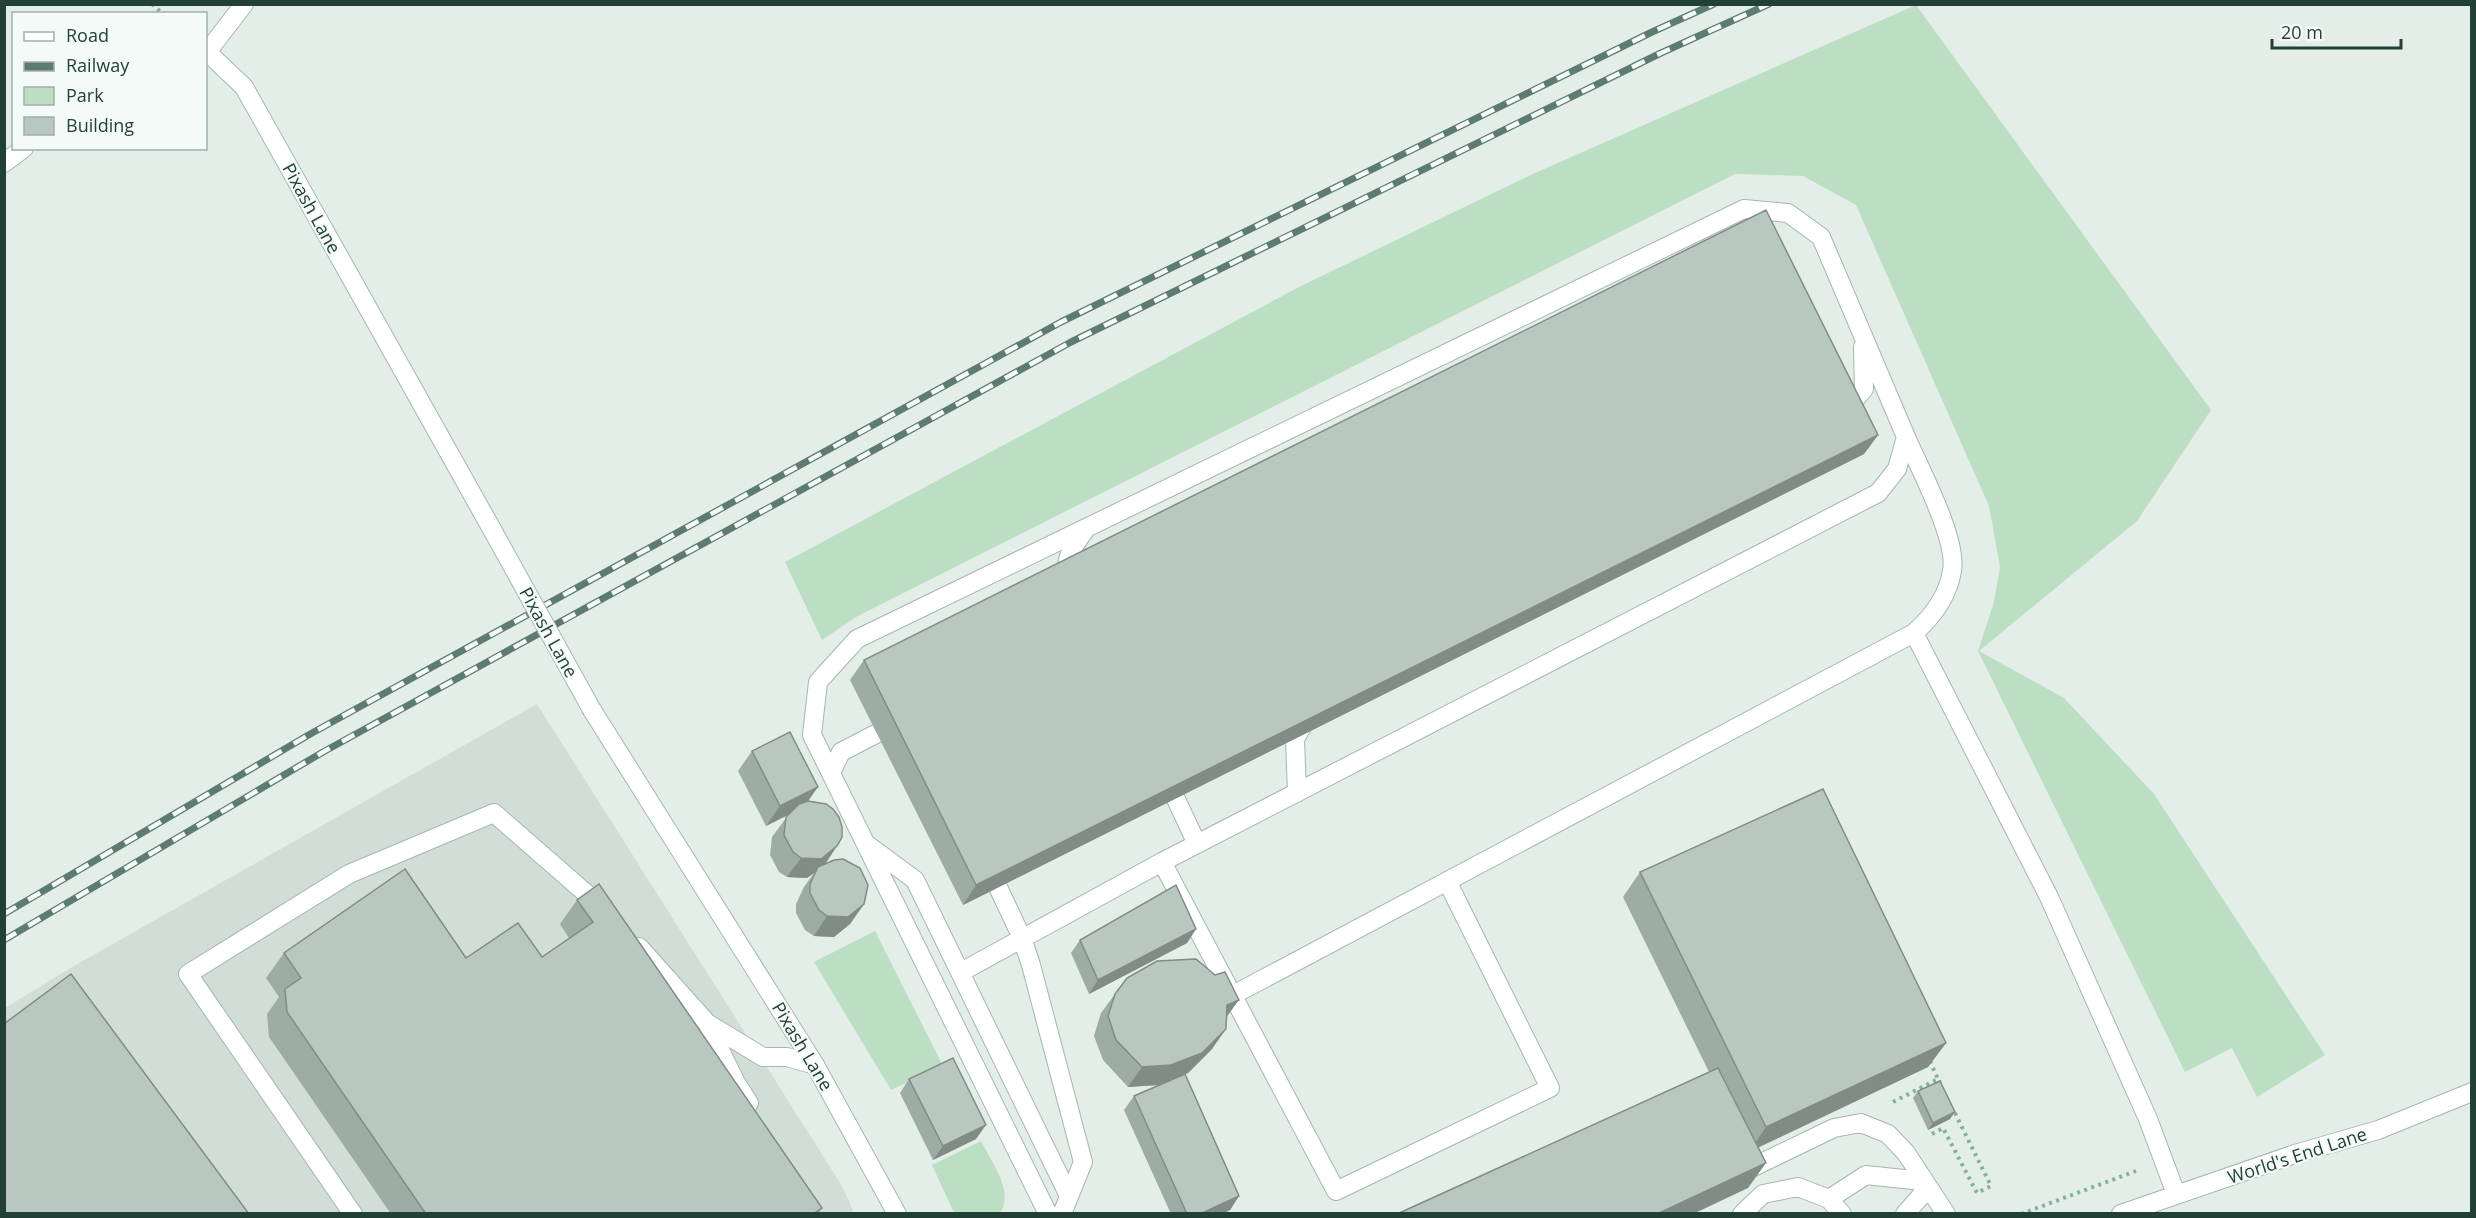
<svg xmlns="http://www.w3.org/2000/svg" width="2476" height="1218" font-family="'Open Sans',sans-serif">
<style>
.built{fill:#d1ddd7}
.green{fill:#bcdfc3}
.lines{fill:none;stroke-linecap:round;stroke-linejoin:round}
.service-casing{stroke:#a5b6af;stroke-width:20}
.minor-casing{stroke:#a5b6af;stroke-width:20}
.path{stroke:#83b2a0;stroke-width:4;stroke-dasharray:3 4.5;stroke-linecap:butt}
.service{stroke:#fff;stroke-width:18}
.minor{stroke:#fff;stroke-width:18}
.rail-casing{stroke:#5d7b71;stroke-width:7}
.rail{stroke:#f4faf7;stroke-width:4.5;stroke-dasharray:14;stroke-linecap:butt}
.minor-bridge-casing{stroke:#a5b6af;stroke-width:20;stroke-linecap:butt}
.minor-bridge{stroke:#fff;stroke-width:18}
.wall{fill:#9eaca6}
.shaded-wall{fill:#818c87}
.building{fill:#b8c8c1;stroke:#818c87;stroke-width:1.5}
.labels{text-anchor:middle;dominant-baseline:central;stroke-width:4.5;stroke-linejoin:round;paint-order:stroke}
.street-label{font-size:18px;fill:#224036;stroke:#f4faf7}
</style>
<rect width="100%" height="100%" fill="#e3eee8"/>
<path class="built" d="M537,704L842,1186L854,1213L5,1214V1008L72,967Z"/>
<path class="green" d="M1916,5L2211,410L2137,521L1979,651L2064,698L2154,794L2325,1055L2257,1097L2232,1048L2185,1072L1978,651L1994,602L2000,567L1989,506L1856,205L1803,176L1735,174L856,617L822,640L785,562L1301,286L1535,173Z
M875,931L943,1066L891,1090L814,962Z
M981,1141C991,1161 1015,1192 1000,1213H954L932,1165Z"/>
<g class="lines">
<g class="service-casing">
<path id="service" d="M1843,413L1864,389L1863,347
M1070,580C1061,562 1074,545 1085,530
M1914,633L2049,897L2148,1119L2176,1194
M831,773L841,752L897,723
M1166,778L1197,844
M1297,793L1295,739L1307,718
M869,846L915,880L1069,1196
M988,866L1022,938L1031,965L1083,1162L1062,1214
M639,947L707,1023L763,1057H787L815,1065
M961,972L1162,862L1336,1191L1550,1088L1448,883
M1233,995L1914,633C1932,617 1948,596 1952,571C1958,540 1919,467 1906,437
M707,1023L735,1081L749,1103
M1743,1172L1834,1128L1861,1123L1888,1134L1906,1153L1946,1214
M1829,1199L1866,1175L1922,1181
M353,1214L188,974L349,874L494,813L604,909
M1048,1214L812,735L818,682L857,639L1744,209L1788,213L1821,237L1906,437L1897,469L1878,493L1162,862
M1742,1214L1763,1194L1798,1187L1829,1199L1842,1214
M1905,1214L1928,1188
M2121,1214L2295,1154L2378,1130L2472,1092"/>
</g>
<g class="minor-casing">
<path id="minor" d="M206,51L244,87L494,533
M208,51L244,4
M4,163L24,148
M592,710L815,1065L897,1214"/>
</g>
<path class="path" d="M152,4L163,14
M1930,1061L1938,1079
M1893,1102L1938,1079L1940,1083
M1932,1134L1943,1128L1977,1193L1991,1186L1953,1109
M2021,1214L2136,1171"/>
<use href="#service" class="service"/>
<use href="#minor" class="minor"/>
<g class="rail-casing">
<path id="rail" d="M4,914L312,733L1061,322L1652,32L1714,4
M4,940L323,752L1071,342L1661,53L1769,4"/>
</g>
<use href="#rail" class="rail"/>
<g class="minor-bridge-casing">
<path id="minor-bridge" d="M494,533L592,710"/>
</g>
<use href="#minor-bridge" class="minor-bridge"/>
</g>
<path class="wall" d="M1878,435L1864,454L963,905L850,680L864,660Z
M752,751L808,801L825,864L864,904L850,924L834,937L814,936L805,930L796,913V904L804,887L814,873L807,878L787,877L779,872L770,855L772,837L789,814L766,826L738,771Z
M1640,872L1946,1043L1928,1067L1758,1147L1748,1188L1709,1072L1623,897Z
M577,900L822,1208L818,1214H391L269,1037L267,1014L279,997L266,978L284,953L466,958L542,957L569,938L560,924Z
M1196,929L1187,943L1089,994L1071,953L1080,940Z
M1115,994L1226,1018L1212,1049L1188,1073L1185,1074L1239,1196L1230,1210L1222,1214H1171L1124,1110L1134,1096L1170,1080L1158,1085L1128,1087L1103,1060L1094,1036L1101,1013Z
M909,1079L976,1139L933,1160L900,1093Z
M1918,1091L1950,1119L1928,1130L1913,1098Z"/>
<path class="shaded-wall" d="M1878,435L1864,454L963,905L976,885Z
M818,787L804,807L766,826L780,806Z
M837,846L824,866L818,867L814,873L807,878L787,877L801,858Z
M864,904L850,924L834,937L814,936L827,916Z
M1196,929L1187,943L1089,994L1098,980Z
M1239,1000L1225,1019L1227,1005Z
M1226,1029L1212,1049L1188,1073L1158,1085L1128,1087L1142,1067Z
M1946,1043L1928,1067L1749,1152L1766,1127Z
M1955,1112L1950,1119L1928,1130L1933,1123Z
M986,1125L976,1139L933,1160L943,1146Z
M1766,1163L1748,1188L1693,1214H1657Z
M1239,1196L1230,1210L1222,1214H1200Z"/>
<path class="building" d="M1766,210L1878,435L976,885L864,660Z
M790,732L818,787L780,806L752,751Z
M1823,789L1946,1043L1766,1127L1640,872Z
M808,801L826,804L833,809L839,817L842,827V837L837,846L821,859L801,858L793,852L784,835L786,817L799,804Z
M843,859L860,868L868,885L864,904L848,917L827,916L819,910L810,893V884L818,867L834,860Z
M405,869L466,958L518,923L542,957L593,922L577,900L599,884L822,1208L813,1214H426L287,1012L285,989L301,978L284,953Z
M1176,885L1196,929L1098,980L1080,940Z
M1196,959L1215,975L1225,972L1239,1000L1227,1005L1226,1029L1202,1053L1171,1065L1142,1067L1116,1040L1108,1016L1115,994L1127,978L1157,961Z
M71,974L249,1214H4V1024Z
M953,1058L986,1125L943,1146L909,1079Z
M1718,1068L1766,1163L1657,1214H1397Z
M1185,1074L1239,1196L1200,1214H1187L1134,1096Z
M1940,1081L1955,1112L1933,1123L1918,1091Z"/>
<g class="labels">
<g class="street-label">
<text transform="translate(312 208) rotate(61)">Pixash Lane</text>
<text transform="translate(549 632) rotate(61)">Pixash Lane</text>
<text transform="translate(803 1046) rotate(59)">Pixash Lane</text>
<text transform="translate(2297 1155) rotate(-18)">World's End Lane</text>
</g>
</g>
<rect width="2476" height="1218" fill="none" stroke="#224036" stroke-width="12"/>
<rect x="12" y="12" width="195" height="138" fill="#f4faf7" stroke="#a0b0aa" stroke-width="1.5"/>
<rect x="24" y="32" width="30" height="9" fill="#ffffff" stroke="#a0b0aa" stroke-width="1.5"/>
<text x="66" y="42" font-size="18" fill="#224036">Road</text>
<rect x="24" y="62" width="30" height="9" fill="#5d7b71" stroke="#a0b0aa" stroke-width="1.5"/>
<text x="66" y="72" font-size="18" fill="#224036">Railway</text>
<rect x="24" y="87" width="30" height="18" fill="#bcdfc3" stroke="#a0b0aa" stroke-width="1.5"/>
<text x="66" y="102" font-size="18" fill="#224036">Park</text>
<rect x="24" y="117" width="30" height="18" fill="#b8c8c1" stroke="#a0b0aa" stroke-width="1.5"/>
<text x="66" y="132" font-size="18" fill="#224036">Building</text>
<path d="M2272 39v9h129v-9" fill="none" stroke="#224036" stroke-width="3"/>
<text x="2281" y="39" font-size="18" fill="#224036" stroke="#f4faf7" stroke-width="4.5" paint-order="stroke">20 m</text>
</svg>
